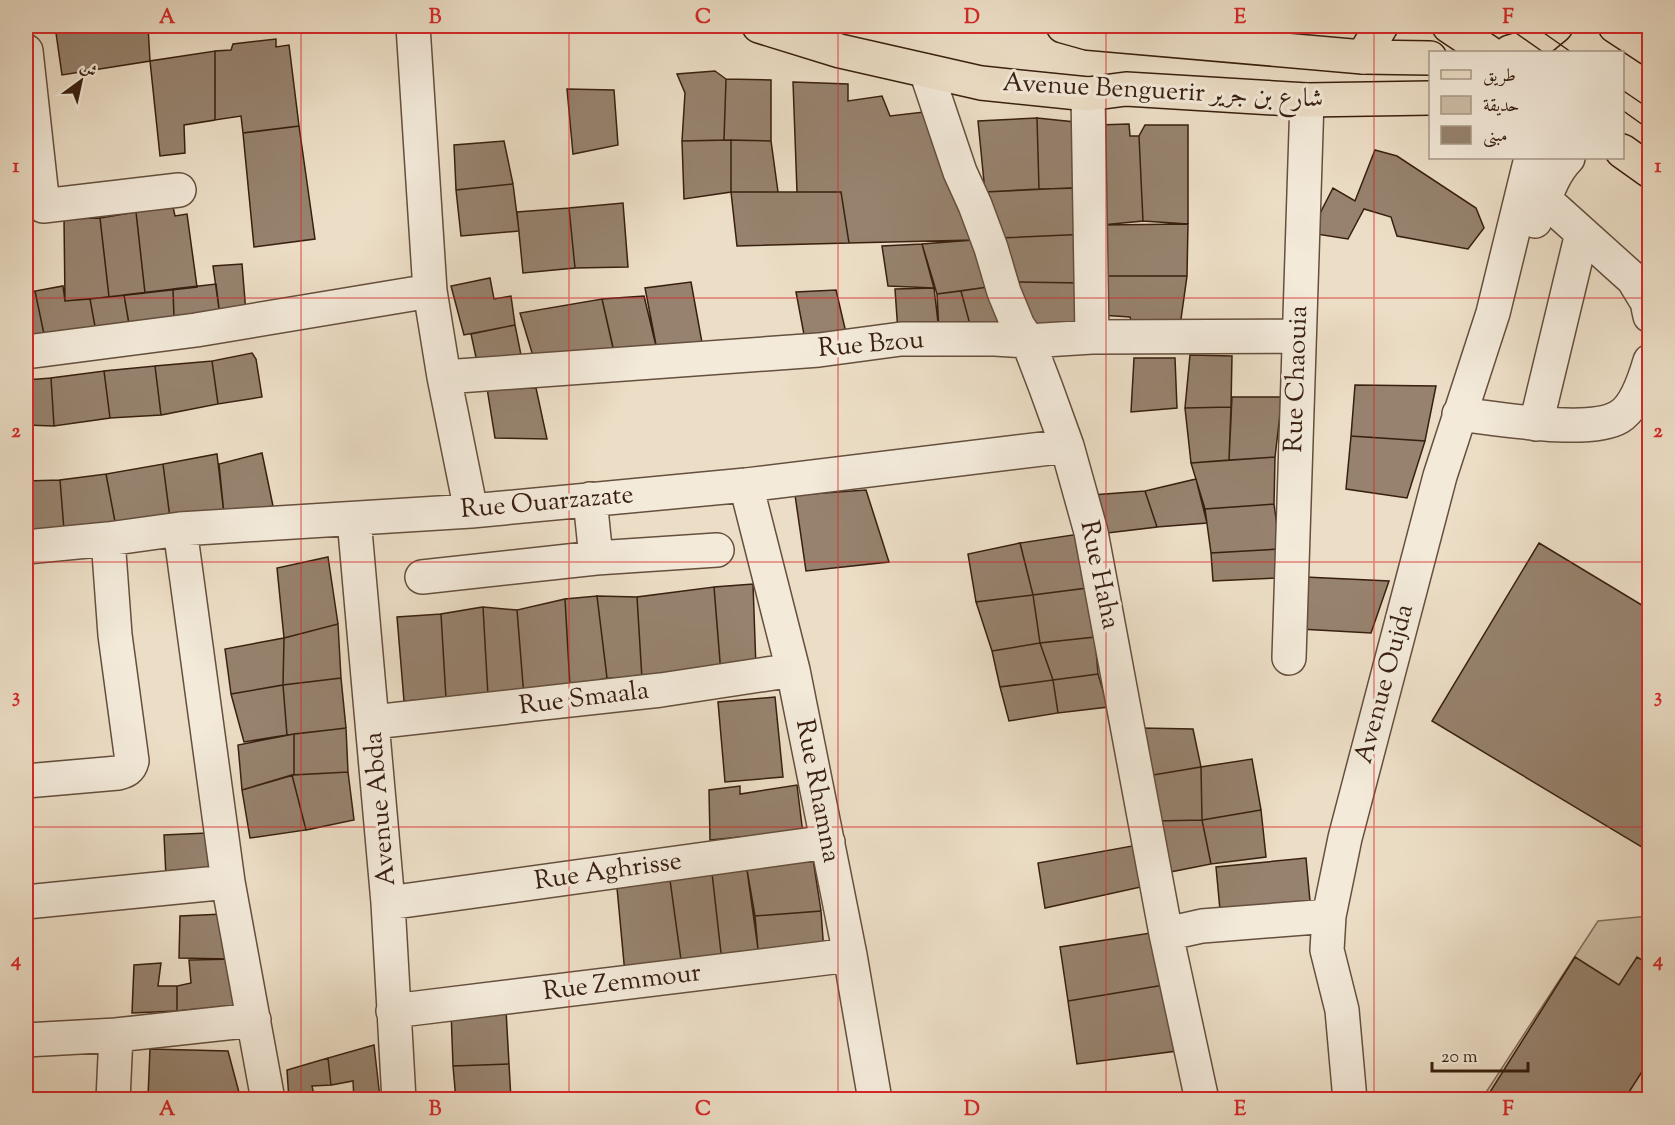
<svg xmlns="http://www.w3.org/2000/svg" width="1675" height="1125" font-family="'Sorts Mill Goudy',Amiri,serif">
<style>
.green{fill:#cdbea7;stroke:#826e5b;stroke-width:1.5}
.building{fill:#96826e;stroke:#381f0f;stroke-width:1.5}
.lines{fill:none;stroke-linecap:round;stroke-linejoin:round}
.minor-casing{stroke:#654f3d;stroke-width:36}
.major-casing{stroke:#381f0f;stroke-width:36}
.highway-casing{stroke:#381f0f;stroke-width:36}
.minor{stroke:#f3eada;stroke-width:33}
.major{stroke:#ecdec6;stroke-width:33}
.highway{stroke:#ecdec6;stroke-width:33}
.tram{stroke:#381f0f;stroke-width:1.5}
.grid{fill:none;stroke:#d62828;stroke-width:1.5;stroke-opacity:0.55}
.labels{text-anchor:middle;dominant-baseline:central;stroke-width:6;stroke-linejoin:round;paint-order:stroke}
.street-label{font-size:26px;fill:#381f0f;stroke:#f3eada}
.neatline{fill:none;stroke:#d62828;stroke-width:2}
.grid-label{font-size:20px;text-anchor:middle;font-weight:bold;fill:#d62828}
</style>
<rect width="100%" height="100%" fill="#ecdec6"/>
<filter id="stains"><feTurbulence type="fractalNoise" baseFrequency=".00333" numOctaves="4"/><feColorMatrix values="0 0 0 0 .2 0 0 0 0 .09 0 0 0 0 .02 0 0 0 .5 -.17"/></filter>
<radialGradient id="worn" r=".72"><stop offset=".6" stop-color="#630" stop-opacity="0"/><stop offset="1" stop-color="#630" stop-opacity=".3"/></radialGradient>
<path class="green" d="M1649,916V1099L1481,1100L1598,921Z"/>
<path class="building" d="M55,26H148L150,61L62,75Z
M276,39V47L289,45L299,126L243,133L241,116L215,120V51L231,50L233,44Z
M215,51V120L184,125L185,153L160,156L150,61Z
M715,71L726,79L724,140L682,141L685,93L677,74Z
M726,79L771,80V141L724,140Z
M793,82L848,84V101L882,96L890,116L924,112L974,240L849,243L841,192H797Z
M567,89L614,90L618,145L573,154Z
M1037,118L1085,123L1081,188L1039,189Z
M1037,118L1039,189L985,192L978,121Z
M1129,124L1130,136H1139L1143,221L1102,225L1096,125Z
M1145,125H1188V224L1143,221L1139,136Z
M299,126L315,239L254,247L243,133Z
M731,140V192L684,199L682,141Z
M731,140L771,141L778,192H731Z
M504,141L513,184L456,190L454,145Z
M1375,150L1397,156L1476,208L1484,228L1468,249L1397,236L1391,217L1364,209L1348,239L1310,233L1333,188L1355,201Z
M513,184L519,231L461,236L456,190Z
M1089,187V234L999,238L985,192Z
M731,192H841L849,243L737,246Z
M623,203L628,267L575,268L569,208Z
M173,207L175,216L187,214L197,287L145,293L136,212Z
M569,208L575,268L523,273L517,212Z
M136,212L145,293L109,297L100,218Z
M100,218L109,297L65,301L64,219Z
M1188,224L1187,276H1099L1102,225Z
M1089,234L1084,283L1011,282L999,238Z
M974,240L988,287L937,294L922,244Z
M922,244L934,288L888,286L882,246Z
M242,264L246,313L220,316L213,266Z
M1099,276H1187L1180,326L1135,334L1130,317L1100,315Z
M490,278L494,299L511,296L515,325L464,335L451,286Z
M691,282L703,348L657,350L645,288Z
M1011,282L1084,283L1083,329L1031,332Z
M216,284L220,316L174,319L173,289Z
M63,286L65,301L90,299L96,332L45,339L35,291Z
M988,287L1007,330L972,332L961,291Z
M934,288L939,331L898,332L895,289Z
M173,289L174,319L130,330L124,295Z
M836,290L847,337L805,340L796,292Z
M35,291L45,339L26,342V292Z
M961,291L972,332L939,331L937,294Z
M124,295L130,330L96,332L90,299Z
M644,296L657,350L615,356L602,299Z
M602,299L613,348L533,356L520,313Z
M515,325L522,360L477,362L471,334Z
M252,353L256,359L262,397L218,404L212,361Z
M1190,355L1232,356L1231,407L1185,408Z
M1134,358H1175L1177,408L1131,412Z
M212,361L218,404L161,415L155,366Z
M155,366L161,415L110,418L104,371Z
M104,371L110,418L54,426L51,378Z
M51,378L54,426L26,425V380Z
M1355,385L1436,386L1425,441L1351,436Z
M487,388H536L547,439L495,438Z
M1232,397H1282L1275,457L1229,460Z
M1231,407L1229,460L1191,463L1185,408Z
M1351,436L1425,441L1407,498L1346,489Z
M262,453L273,506L224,514L219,464Z
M217,454L224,514L170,518L163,464Z
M1275,457L1274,504L1205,509L1191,463Z
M163,464L170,518L116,527L106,474Z
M106,474L116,527L64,530L60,480Z
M1196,479L1207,523L1157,527L1145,491Z
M60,480L64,530L26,534V481Z
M866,490L889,562L806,571L795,495Z
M1145,491L1157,527L1099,534L1092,495Z
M1274,504L1280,549L1211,553L1205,509Z
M1079,534L1087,588L1033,595L1020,543Z
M1020,543L1033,595L976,602L968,554Z
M1539,543L1650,610V852L1432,721Z
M1280,549L1277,578L1213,581L1211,553Z
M328,557L338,624L284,638L277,568Z
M1305,577L1389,581L1371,633L1300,629Z
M753,584L756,668L721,674L714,587Z
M714,587L721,674L642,679L637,597Z
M1087,588L1095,637L1040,643L1033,595Z
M1033,595L1040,643L992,651L976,602Z
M597,596L607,678L570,687L565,599Z
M597,596L637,597L642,679L607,678Z
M565,599L570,687L524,697L517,610Z
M483,607L517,610L524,697L488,696Z
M483,607L488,696L446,699L441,614Z
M441,614L446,699L404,701L397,617Z
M338,624L341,678L283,685L284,638Z
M1095,637L1098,674L1053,680L1040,643Z
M284,638L283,685L231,694L225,649Z
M1040,643L1053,680L1000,687L992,651Z
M1098,674L1108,707L1058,713L1053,680Z
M341,678L346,728L287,735L283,685Z
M1053,680L1058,713L1009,721L1000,687Z
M283,685L287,735L244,742L231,694Z
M775,697L783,777L725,782L718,702Z
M346,728L348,772L294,775V734Z
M1140,728L1193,729L1201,767L1147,776Z
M294,734V775L242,790L238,745Z
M1252,759L1261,810L1202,820L1201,767Z
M1201,767L1202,820L1155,821L1147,776Z
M348,772L354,820L306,830L292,775Z
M292,775L306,830L250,838L242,790Z
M797,785L803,834L743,845L740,837L710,840L709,790L740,786V794Z
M1261,810L1266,857L1211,864L1202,820Z
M1202,820L1211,864L1165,873L1155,821Z
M207,833L212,875L166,877L164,835Z
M1143,844L1150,885L1045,908L1038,863Z
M1306,858L1310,901L1220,910L1216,867Z
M813,859L821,911L755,916L747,870Z
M747,870L759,956L722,962L712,873Z
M712,873L722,962L682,967L670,880Z
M670,880L682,967L625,974L617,888Z
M821,911L824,953L759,961L755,916Z
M223,914L229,959L179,958L180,916Z
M1157,932L1164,985L1068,1001L1060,947Z
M1575,957L1619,985L1637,957L1650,965V1059L1624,1100H1485Z
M236,959L240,1005L177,1011V986L191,983L189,960Z
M161,963L158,986H177V1011L132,1013L134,965Z
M1164,985L1177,1051L1077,1064L1068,1001Z
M506,1010L509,1064L453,1066L451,1011Z
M374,1045L380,1098L354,1100L353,1081L331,1085L328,1058Z
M150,1049L228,1051L241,1100H159L148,1097Z
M328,1058L331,1085L312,1086L315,1100H289L287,1070Z
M509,1064L511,1100H456L453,1066Z"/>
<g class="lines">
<g class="minor-casing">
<path id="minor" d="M413,26L430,291L444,377L471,511
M26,51L43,206L179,190
M926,71L960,172L975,205L991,248L1004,292L1018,326L1028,341L1046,388L1067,446L1091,532L1166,934L1202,1100
M1088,94L1092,337
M1544,199L1633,279L1647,302L1650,316
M1535,221C1546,199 1551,175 1568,158
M26,352L196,330L430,291
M444,377L819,350L901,339H995L1028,341L1092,337L1298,336
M1459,414C1495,418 1589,435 1619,417C1635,408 1645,378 1650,361
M1536,424L1582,233
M746,485L793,670L850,955L875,1100
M590,499L596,558
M354,519L388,903L399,1100
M180,529L228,882L268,1100
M26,547L108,539L180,529L471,511L746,485L1067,446
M422,577L596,558L717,550
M1289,658L1307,100
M373,722L661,690L793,670
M26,781L118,773C126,771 130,769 132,761L115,635L108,539
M26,902L228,882
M388,903L828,842
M1166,934L1202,926L1329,916
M393,1011L850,955
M26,1040L116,1035L254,1020
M113,1100L116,1035
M1350,1100L1342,1010L1327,950L1329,916L1345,838L1440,476L1493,313L1531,158"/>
</g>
<g class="major-casing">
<path id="major" d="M759,26L840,51L981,83L1088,94L1126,89L1307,100L1430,98
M1063,26L1088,33L1363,57L1430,58
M1510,52L1533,45L1556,26"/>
</g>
<g class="highway-casing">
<path id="highway" d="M1449,26L1488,52
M1615,26L1650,49
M1363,57L1381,26
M1622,151L1650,171"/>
</g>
<use href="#minor" class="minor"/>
<use href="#major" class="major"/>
<use href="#highway" class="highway"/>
<path class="tram" d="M1506,26L1543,52
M1534,26L1571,52
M1622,90L1650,109
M1622,110L1650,130"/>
</g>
<path class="grid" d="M301,26V1100M569,26V1100M838,26V1100M1106,26V1100M1374,26V1100M26,298H1650M26,562H1650M26,827H1650"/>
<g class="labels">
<g class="street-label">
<text transform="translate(1163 92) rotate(3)">Avenue Benguerir شارع بن جرير</text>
<text transform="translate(871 345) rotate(-5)">Rue Bzou</text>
<text transform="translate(1297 379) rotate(-88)">Rue Chaouia</text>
<text transform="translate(547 503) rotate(-5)">Rue Ouarzazate</text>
<text transform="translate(1099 575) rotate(78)">Rue Haha</text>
<text transform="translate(1385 684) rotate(-75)">Avenue Oujda</text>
<text transform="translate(584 699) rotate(-7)">Rue Smaala</text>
<text transform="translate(817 791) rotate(79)">Rue Rhamna</text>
<text transform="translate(381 809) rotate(-95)">Avenue Abda</text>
<text transform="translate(608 872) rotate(-8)">Rue Aghrisse</text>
<text transform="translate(622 983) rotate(-7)">Rue Zemmour</text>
</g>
</g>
<rect width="1675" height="1125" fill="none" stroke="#ecdec6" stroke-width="66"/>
<rect x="1429" y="51" width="195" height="108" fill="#f3eada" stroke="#a89989" stroke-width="1.5"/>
<rect x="1441" y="70" width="30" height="9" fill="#ecdec6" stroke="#a89989" stroke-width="1.5"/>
<text x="1483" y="81" font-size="18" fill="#381f0f">طريق</text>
<rect x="1441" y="96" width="30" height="18" fill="#cdbea7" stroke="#a89989" stroke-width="1.5"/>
<text x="1483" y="111" font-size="18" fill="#381f0f">حديقة</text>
<rect x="1441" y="126" width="30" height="18" fill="#96826e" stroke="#a89989" stroke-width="1.5"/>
<text x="1483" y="141" font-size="18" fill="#381f0f">مبنى</text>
<g transform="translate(81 81) rotate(33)" stroke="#f3eada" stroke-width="4.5" paint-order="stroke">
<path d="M0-4.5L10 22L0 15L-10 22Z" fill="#381f0f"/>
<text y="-9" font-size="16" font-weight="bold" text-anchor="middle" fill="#381f0f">ش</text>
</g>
<path d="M1432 1062v9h96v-9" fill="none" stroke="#381f0f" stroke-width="3"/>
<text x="1441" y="1062" font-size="18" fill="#381f0f" stroke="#f3eada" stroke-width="4.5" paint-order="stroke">20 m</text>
<rect x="33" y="33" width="1609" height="1059" class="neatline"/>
<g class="grid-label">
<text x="167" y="23">A</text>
<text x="435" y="23">B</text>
<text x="703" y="23">C</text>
<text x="972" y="23">D</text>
<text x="1240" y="23">E</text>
<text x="1508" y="23">F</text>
<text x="16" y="172">1</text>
<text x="1658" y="172">1</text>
<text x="16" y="437">2</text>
<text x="1658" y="437">2</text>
<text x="16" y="702">3</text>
<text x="1658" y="702">3</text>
<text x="16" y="966">4</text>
<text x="1658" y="966">4</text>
<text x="167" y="1115">A</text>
<text x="435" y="1115">B</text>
<text x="703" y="1115">C</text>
<text x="972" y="1115">D</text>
<text x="1240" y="1115">E</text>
<text x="1508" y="1115">F</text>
</g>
<rect width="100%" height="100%" filter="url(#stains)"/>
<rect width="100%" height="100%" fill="url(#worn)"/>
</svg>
